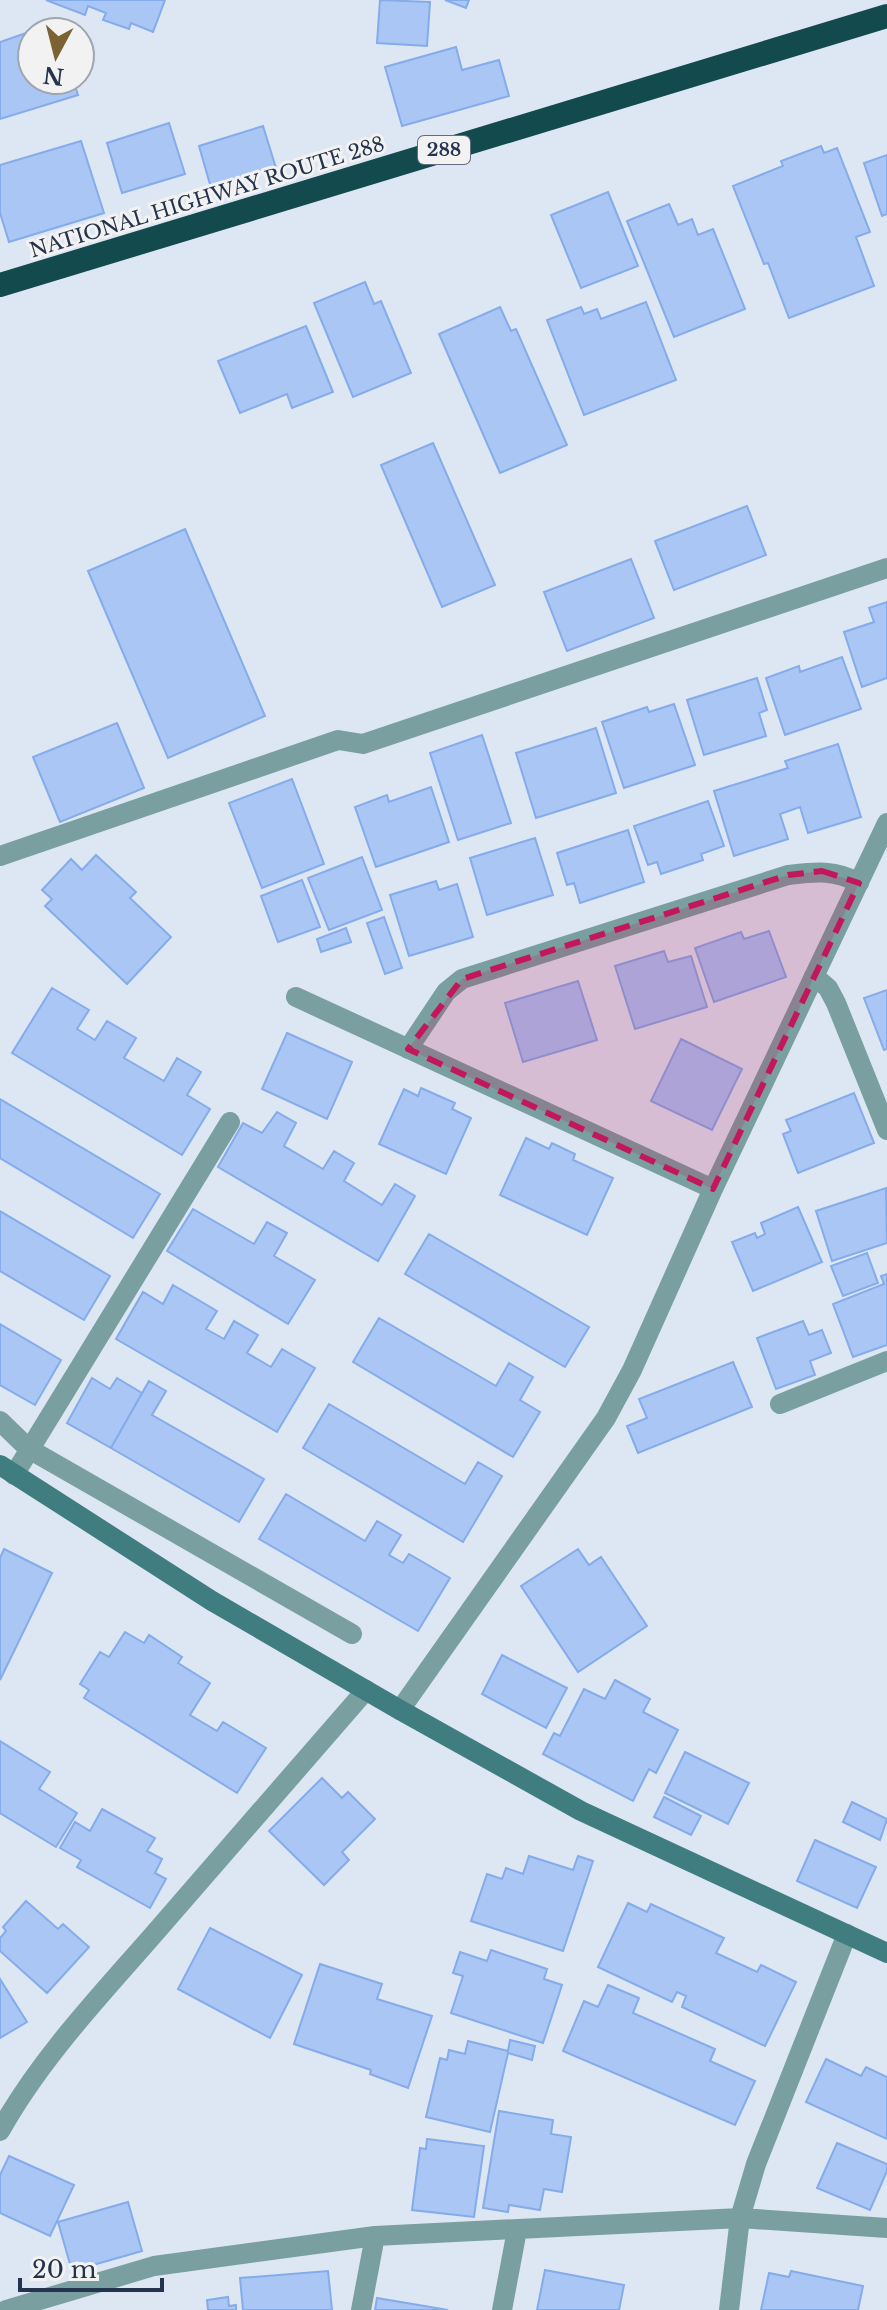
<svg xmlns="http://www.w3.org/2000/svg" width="887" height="2310" font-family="'Libre Baskerville',serif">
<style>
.building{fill:#a9c6f5;stroke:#84abea;stroke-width:2}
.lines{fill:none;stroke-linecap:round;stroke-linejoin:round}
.street{stroke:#799fa1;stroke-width:20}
.secondary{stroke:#407d80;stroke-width:20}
.highway{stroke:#124a4d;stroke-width:24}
.marked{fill:#c2185b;fill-opacity:0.2;stroke:#c2185b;stroke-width:6;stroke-dasharray:16 10;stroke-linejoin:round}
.labels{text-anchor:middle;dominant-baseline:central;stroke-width:6;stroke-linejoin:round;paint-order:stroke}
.shield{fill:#f2f2f2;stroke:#626d7f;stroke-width:2}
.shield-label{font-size:18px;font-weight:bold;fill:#25344e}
.street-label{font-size:20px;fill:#25344e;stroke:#f2f2f2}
</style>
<rect width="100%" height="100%" fill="#dde6f3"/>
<path class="building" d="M46,0H165L153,32L131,23L129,29L103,20L106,13L88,6L85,15Z
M380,0L430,2L427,46L377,43Z
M445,0H469L466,8Z
M26,33L32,51V80H73L78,95L0,119V42Z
M456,47L462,70L499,60L509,96L402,126L385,67Z
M169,123L185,174L122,193L107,143Z
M263,126L276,168L211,188L199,146Z
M81,141L104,213L9,242L0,213V165Z
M821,146L824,153L837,148L870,232L856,237L874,286L789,318L768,263L764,264L733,186L783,166L781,161Z
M887,155V214L882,216L864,163Z
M608,192L638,266L581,288L551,215Z
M669,204L678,225L692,219L698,235L713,229L745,309L674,337L627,221Z
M365,282L374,304L381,301L411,373L353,397L314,303Z
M646,302L676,380L584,415L547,320L581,307L584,314L597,309L601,319Z
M500,307L511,331L516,329L567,445L500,473L439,334Z
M306,326L333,392L292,408L287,394L240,413L218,361Z
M433,443L495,585L442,607L381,465Z
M747,506L766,555L674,590L655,541Z
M185,529L265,716L168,758L88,571Z
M631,559L654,618L567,651L544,592Z
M887,602V678L862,687L844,632L874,622L869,608Z
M842,657L861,709L785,735L766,678L799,666L800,672Z
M757,678L767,710L759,713L766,736L704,755L687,700Z
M674,704L695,765L624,788L602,722L647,707L649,712Z
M117,723L144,788L60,822L33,757Z
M596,728L616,793L536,818L516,753Z
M482,735L511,823L458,840L430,753Z
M838,744L861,817L808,833L800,807L780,814L788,839L734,856L714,791L788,768L785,761Z
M292,779L324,864L262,888L229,803Z
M431,787L449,842L376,867L355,807L387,795L389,802Z
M708,801L724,846L701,854L703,860L661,874L657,862L648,865L634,826Z
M628,830L644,882L580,903L574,883L567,885L557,853Z
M535,838L553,895L487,915L470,858Z
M96,855L136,892L130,898L171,937L127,984L45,906L52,899L42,890L71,859L82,870Z
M362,857L382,910L329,930L308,878Z
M302,880L320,927L278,942L261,896Z
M436,881L439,890L457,884L473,937L409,956L390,895Z
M384,917L402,968L385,974L367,923Z
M346,928L351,942L321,952L317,939Z
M769,931L786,977L714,1002L695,948L741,932L744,939Z
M664,951L668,962L691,956L707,1007L635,1029L615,966Z
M578,981L597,1040L523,1062L505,1003Z
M52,988L89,1010L77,1029L95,1040L107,1021L136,1038L124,1058L164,1081L177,1058L201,1072L187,1095L210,1109L182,1155L12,1053Z
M887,990V1049L884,1050L864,998Z
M287,1033L352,1062L327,1119L262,1089Z
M681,1039L742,1069L712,1130L651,1101Z
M421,1088L455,1103L452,1109L471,1118L446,1174L379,1144L404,1089L418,1096Z
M854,1093L874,1143L798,1173L783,1134L791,1131L786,1120Z
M0,1099L160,1194L133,1238L0,1158Z
M277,1112L296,1123L284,1146L323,1169L334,1151L354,1163L344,1181L382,1205L395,1184L415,1196L378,1261L218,1167L243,1123L262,1133Z
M526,1138L549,1149L552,1143L575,1154L573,1160L613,1178L587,1235L500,1195Z
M886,1188L887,1243L832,1261L816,1211Z
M798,1207L822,1262L753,1291L732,1242L755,1233L757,1238L765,1234L761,1223Z
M193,1209L254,1244L267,1222L287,1233L274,1256L315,1280L288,1324L167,1251Z
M0,1211L110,1276L84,1320L0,1271Z
M429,1234L589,1327L565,1367L405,1274Z
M867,1253L878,1283L843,1296L831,1266Z
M887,1274V1345L853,1357L833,1304L884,1284L881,1276Z
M173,1285L217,1311L206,1329L224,1339L234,1321L258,1335L247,1353L271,1367L282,1349L315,1368L277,1432L116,1339L143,1292L163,1304Z
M379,1318L496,1386L509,1363L533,1377L520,1400L540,1412L513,1457L353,1362Z
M803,1321L809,1335L822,1330L831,1353L810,1361L815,1375L776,1389L757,1338Z
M0,1324L61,1360L35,1405L0,1385Z
M733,1362L752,1407L638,1453L627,1426L647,1418L639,1399Z
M92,1378L110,1389L117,1378L142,1393L111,1448L67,1423Z
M149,1381L166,1391L152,1415L264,1479L239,1522L111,1448Z
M329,1404L465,1484L478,1462L502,1476L463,1542L303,1448Z
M286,1494L365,1541L377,1521L401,1535L389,1555L403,1563L409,1554L450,1578L418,1631L259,1539Z
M4,1549L52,1573L0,1680V1558Z
M578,1549L589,1565L601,1557L647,1626L578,1672L521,1586Z
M125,1632L144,1643L149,1635L182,1657L178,1663L210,1683L190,1715L217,1731L223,1722L266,1748L237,1793L84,1698L89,1690L80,1684L100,1652L109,1657Z
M502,1655L567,1688L546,1728L482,1694Z
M615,1680L650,1699L643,1712L678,1730L656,1773L649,1769L633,1801L543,1754L554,1733L560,1736L584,1689L605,1699Z
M0,1741L50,1772L39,1789L77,1813L56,1847L0,1813Z
M685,1752L749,1783L728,1824L665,1793Z
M322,1778L342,1798L348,1792L375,1819L342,1852L349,1860L324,1885L269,1831Z
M664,1797L701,1816L691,1835L654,1817Z
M852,1802L887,1819L880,1840L843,1822Z
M102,1809L155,1838L147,1851L162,1859L155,1873L166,1879L150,1908L77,1867L81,1860L60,1848L75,1822L90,1831Z
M815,1840L876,1867L857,1908L797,1881Z
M529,1856L573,1870L578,1856L593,1861L563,1951L471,1921L487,1874L502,1879L506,1868L523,1874Z
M26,1901L58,1929L63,1924L89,1947L47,1993L0,1951V1938L6,1931L3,1927Z
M628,1903L647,1912L651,1904L724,1938L716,1953L757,1972L761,1965L796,1982L765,2046L682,2007L686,1996L677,1992L672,2002L598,1967Z
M210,1928L302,1975L270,2038L178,1989Z
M491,1950L547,1969L544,1979L562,1985L543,2043L451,2013L463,1976L453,1973L460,1952L487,1961Z
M320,1964L382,1984L377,1999L432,2016L408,2088L370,2074L371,2070L294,2044Z
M0,1979L27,2022L0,2038Z
M608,1985L639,1998L633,2013L715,2049L710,2061L755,2081L735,2125L563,2051L584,2001L598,2007Z
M510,2040L535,2046L532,2060L508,2053L490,2132L426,2117L440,2058L447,2060L449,2050L465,2054L468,2041L508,2051Z
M826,2059L861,2076L866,2067L887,2077V2139L806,2102Z
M499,2111L553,2120L551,2134L571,2137L562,2192L544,2189L540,2210L509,2205L508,2212L483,2208Z
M427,2139L484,2146L474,2217L412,2210L420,2148L426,2149Z
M837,2143L887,2164V2171L870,2210L817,2188Z
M9,2156L74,2185L50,2236L0,2213V2175Z
M128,2202L142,2251L72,2271L58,2222Z
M545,2270L624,2285L619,2310H537Z
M328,2271L332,2310H243L240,2278Z
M791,2271L863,2286L858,2310H761L769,2273L789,2277Z
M228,2297L229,2306L236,2305V2310H208L207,2300Z
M377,2298L448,2310H375Z"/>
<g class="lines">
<path class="street" d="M0,856L338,740L363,744L887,568
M814,976L828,988L836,1003L887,1130
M296,997L713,1189
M408,1049L446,992L462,979L788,875C814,872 835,869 859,883
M780,1404L887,1361
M0,1421L29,1449L352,1634
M14,1475L230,1122
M400,1710L606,1418L632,1370L713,1189L887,823
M0,2131C40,2059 99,1997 154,1934C224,1853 295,1772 366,1690
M6,2310L154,2266L375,2236L740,2218L887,2228
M361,2310L375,2236
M502,2310L517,2230
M729,2310L740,2218L756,2164L847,1934"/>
<path class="secondary" d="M0,1465L212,1601L400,1710L581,1811L887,1953"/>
<path class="highway" d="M0,285L887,16"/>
</g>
<path class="marked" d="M822,871L859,883L713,1189L408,1049L462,979L788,875Z"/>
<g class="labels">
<rect class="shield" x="418" y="136" width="52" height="28" rx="6"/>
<g class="shield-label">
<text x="444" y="150">288</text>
</g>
<g class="street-label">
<text transform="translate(207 197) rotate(-17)">NATIONAL HIGHWAY ROUTE 288</text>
</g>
</g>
<g transform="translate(56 56) rotate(187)"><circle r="38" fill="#f2f2f2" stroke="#a0a6b0" stroke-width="2"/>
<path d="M0-6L14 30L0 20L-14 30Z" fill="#7c6233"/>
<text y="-12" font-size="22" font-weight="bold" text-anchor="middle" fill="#25344e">N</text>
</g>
<path d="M20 2278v12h142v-12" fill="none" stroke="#25344e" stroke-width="4"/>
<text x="32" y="2278" font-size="24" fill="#25344e" stroke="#f2f2f2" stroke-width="6" paint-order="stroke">20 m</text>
</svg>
